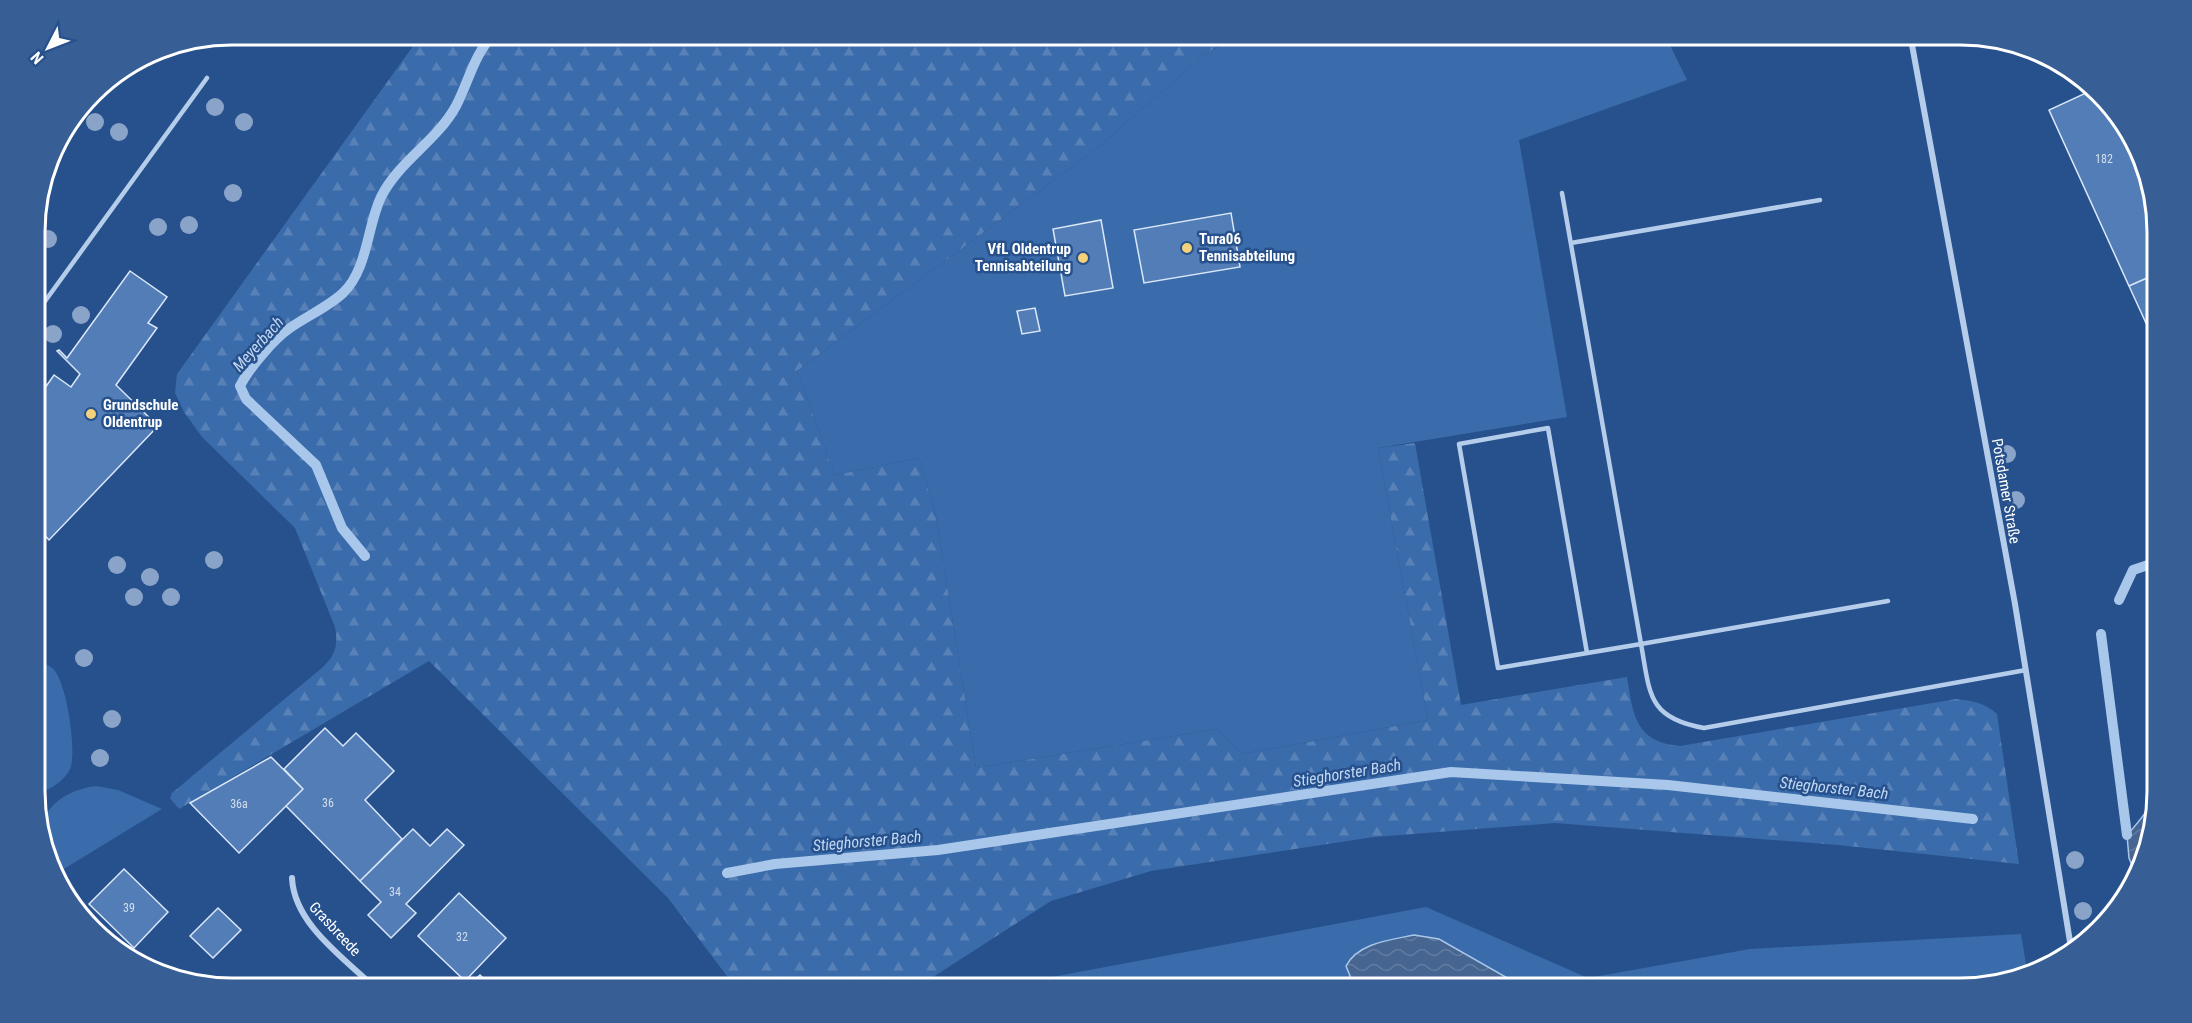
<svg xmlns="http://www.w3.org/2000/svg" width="2192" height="1023" font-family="'Roboto Condensed',sans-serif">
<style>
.grass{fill:#3a6baa}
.forest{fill:url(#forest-firs)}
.water{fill:url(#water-waves);stroke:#a9c7eb;stroke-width:1.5}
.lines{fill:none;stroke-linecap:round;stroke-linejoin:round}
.stream{stroke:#a9c7eb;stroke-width:10}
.building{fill:#527db6;stroke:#dae7f8;stroke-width:1.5}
.service{stroke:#b5cdeb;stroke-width:4.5}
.minor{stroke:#b5cdeb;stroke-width:6}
.tree{fill:#89a4c8}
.poi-dot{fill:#f4d27a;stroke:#26518d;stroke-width:2}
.labels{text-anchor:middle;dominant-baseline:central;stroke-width:5;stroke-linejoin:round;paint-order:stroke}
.number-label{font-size:12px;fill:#d4deed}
.poi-label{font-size:15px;font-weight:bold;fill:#fff;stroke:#26518d;text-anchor:start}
.street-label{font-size:15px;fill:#fff;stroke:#26518d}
.water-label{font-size:16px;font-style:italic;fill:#c1d7f2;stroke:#26518d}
.rim{fill:none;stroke:#fff;stroke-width:3}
</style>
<defs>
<pattern id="forest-firs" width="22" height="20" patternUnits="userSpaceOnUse" patternTransform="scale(1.5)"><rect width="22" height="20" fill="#3a6baa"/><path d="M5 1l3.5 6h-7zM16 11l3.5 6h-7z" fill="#5881b7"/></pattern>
<pattern id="water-waves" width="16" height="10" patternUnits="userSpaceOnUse" patternTransform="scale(1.5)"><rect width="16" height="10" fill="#466590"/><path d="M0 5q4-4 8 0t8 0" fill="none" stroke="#627ca1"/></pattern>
</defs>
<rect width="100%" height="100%" fill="#26518d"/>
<path class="grass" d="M1236,35H1665L1687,80L1519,140L1567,417L1378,448L1428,720L1242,754L1217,729L976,768L936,516L919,458L835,475L797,371L1097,148L1203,56Z
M36,659C41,662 52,666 55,671C67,687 76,747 71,766C68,779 48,791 36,795Z
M96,786L118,790L162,809L59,872C53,859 42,841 43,826C45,802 75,788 96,786Z
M1426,907L1588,978L1750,949L2021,934L2027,970L1973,988H993Z"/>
<path class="forest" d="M1236,34L1203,56L1097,148L797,371L835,475L919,458L936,516L976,768L1217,729L1242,754L1428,720L1378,448L1415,443L1461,705L1627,677C1633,714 1635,742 1680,746L1956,699C1972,701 1984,702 1997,714L2019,864L1838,845L1555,823L1374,837L1151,871L1051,901L916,988H736L668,898L429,661L179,809L170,798L172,793L323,667C336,654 338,645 335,627L295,528L202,437L184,412L175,393L177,374L421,35Z"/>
<path class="water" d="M2157,739V792L2142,867L2137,877L2129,858L2127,835C2158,801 2159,791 2147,748Z
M1414,935L1439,939L1525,988H1355L1346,966C1358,943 1390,940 1414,935Z
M1686,981H1706L1715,988H1657Z"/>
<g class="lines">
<path class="stream" d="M365,556L342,528L316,465L246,399L240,386C249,368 274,339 290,328C307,316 328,307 343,293C368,269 367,226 381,197C399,161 437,141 456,106C469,81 474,54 494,34
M2119,600L2133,570L2157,562
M2101,634L2127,835
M727,873L775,864L938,850L1451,772L1668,785L1973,819"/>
</g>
<path class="building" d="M267,34H285L279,43Z
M2090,91L2117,112L2156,206V274L2129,286L2049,110Z
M1231,213L1240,267L1144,283L1134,230Z
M1101,220L1113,288L1065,296L1053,229Z
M130,271L167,297L148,323L157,328L116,385L158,426L49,540L36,526L35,402L54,375L71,387L80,374L57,351L59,350L67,358Z
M2156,274V345L2129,286Z
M1035,308L1040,331L1022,334L1017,311Z
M325,728L343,746L356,733L394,771L365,800L402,839L360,881L286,806L303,789L284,769Z
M271,757L303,789L239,853L190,803Z
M413,829L430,846L447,829L464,845L406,904L416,913L391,938L368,915L381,902L360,881Z
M124,869L168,912L134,948L89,904Z
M459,893L506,938L465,981L418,936Z
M218,908L241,930L213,958L190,936Z
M480,975L492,987L466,988Z
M553,979L562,988H544Z"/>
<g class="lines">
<path class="service" d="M1562,193L1641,644L1498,668L1459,444L1548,428L1587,653
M1571,243L1820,200
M35,315L207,78
M1888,601L1641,644C1650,693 1647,718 1704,728L2026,670"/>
<path class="minor" d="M1910,34L2015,604L2072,954
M292,878C294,924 344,958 375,988"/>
</g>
<g class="tree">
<circle cx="215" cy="107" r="9"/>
<circle cx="95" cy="122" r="9"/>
<circle cx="244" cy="122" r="9"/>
<circle cx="119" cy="132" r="9"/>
<circle cx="233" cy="193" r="9"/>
<circle cx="189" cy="225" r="9"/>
<circle cx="158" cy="227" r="9"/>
<circle cx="48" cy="239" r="9"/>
<circle cx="81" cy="315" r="9"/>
<circle cx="53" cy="334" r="9"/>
<circle cx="2007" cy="454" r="9"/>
<circle cx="2016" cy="500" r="9"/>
<circle cx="214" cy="560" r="9"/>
<circle cx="117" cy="565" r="9"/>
<circle cx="150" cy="577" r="9"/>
<circle cx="134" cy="597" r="9"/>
<circle cx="171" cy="597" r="9"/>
<circle cx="84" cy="658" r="9"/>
<circle cx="112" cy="719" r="9"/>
<circle cx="100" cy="758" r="9"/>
<circle cx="2075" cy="860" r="9"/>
<circle cx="2083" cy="911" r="9"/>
</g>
<g class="poi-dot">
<circle cx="1187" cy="248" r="6"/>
<circle cx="1083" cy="258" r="6"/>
<circle cx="91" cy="414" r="6"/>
</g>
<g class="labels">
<g class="number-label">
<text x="2104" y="159">182</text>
<text x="328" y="803">36</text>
<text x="239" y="804">36a</text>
<text x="395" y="892">34</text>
<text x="129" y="908">39</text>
<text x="462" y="937">32</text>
</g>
<g class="poi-label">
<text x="1199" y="239">Tura06<tspan x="1199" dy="17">Tennisabteilung</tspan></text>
<text x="1071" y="249" text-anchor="end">VfL Oldentrup<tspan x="1071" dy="17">Tennisabteilung</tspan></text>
<text x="103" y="405">Grundschule<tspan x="103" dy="17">Oldentrup</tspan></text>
</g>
<g class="street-label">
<text transform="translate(2006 491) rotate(80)">Potsdamer Straße</text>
<text transform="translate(335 929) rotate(47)">Grasbreede</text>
</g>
<g class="water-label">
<text transform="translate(258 344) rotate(-48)">Meyerbach</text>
<text transform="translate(1347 773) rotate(-9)">Stieghorster Bach</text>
<text transform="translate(1834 788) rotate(6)">Stieghorster Bach</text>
<text transform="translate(867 841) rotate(-5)">Stieghorster Bach</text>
</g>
</g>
<path d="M0 0H2192V1023H0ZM232 45H1960A187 187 0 0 1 2147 232V791A187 187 0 0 1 1960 978H232A187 187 0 0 1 45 791V232A187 187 0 0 1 232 45Z" fill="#375f96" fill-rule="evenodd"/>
<path class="rim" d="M232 45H1960A187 187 0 0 1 2147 232V791A187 187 0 0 1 1960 978H232A187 187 0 0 1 45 791V232A187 187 0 0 1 232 45Z"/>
<g transform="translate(48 48) rotate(228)" stroke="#26518d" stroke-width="4.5" paint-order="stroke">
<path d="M0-4.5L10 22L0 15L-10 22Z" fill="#ffffff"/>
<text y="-9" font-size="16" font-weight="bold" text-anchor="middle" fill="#ffffff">N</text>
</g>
</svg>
